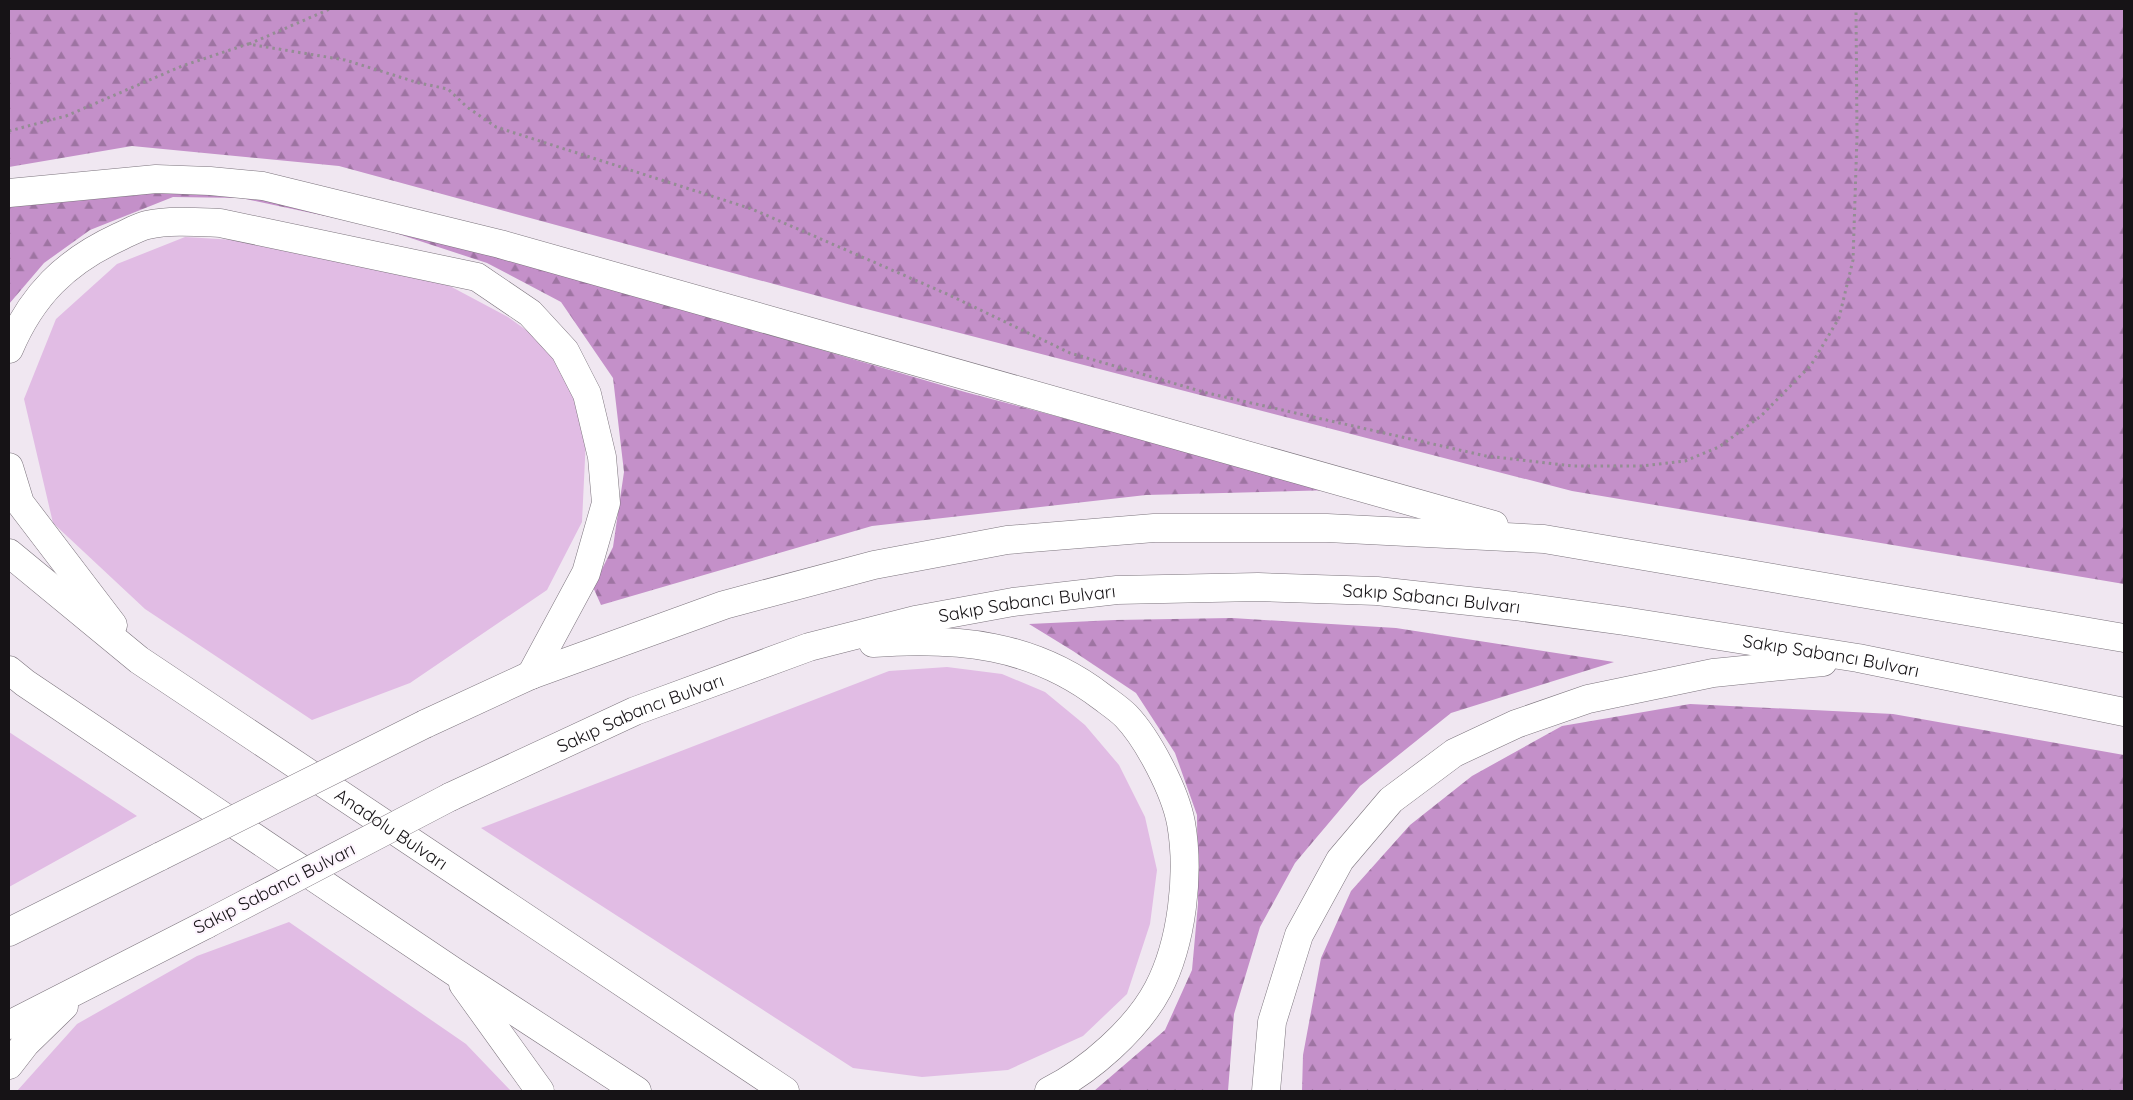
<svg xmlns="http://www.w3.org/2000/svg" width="2133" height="1100" font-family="Quicksand,sans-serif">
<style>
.green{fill:#e1bce4}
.forest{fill:url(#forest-firs)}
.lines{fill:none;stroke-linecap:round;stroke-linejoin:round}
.primary-casing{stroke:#7c747d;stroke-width:29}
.path{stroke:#948d94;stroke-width:3;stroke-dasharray:2.5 4;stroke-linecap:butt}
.primary{stroke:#fff;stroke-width:28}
.primary-bridge-casing{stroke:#7c747d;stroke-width:29;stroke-linecap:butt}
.primary-bridge{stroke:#fff;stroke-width:28}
.labels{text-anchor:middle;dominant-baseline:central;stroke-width:4.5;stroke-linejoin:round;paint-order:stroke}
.street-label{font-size:18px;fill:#161316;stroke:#fdf4fe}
</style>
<defs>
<pattern id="forest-firs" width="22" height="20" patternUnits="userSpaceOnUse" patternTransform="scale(1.25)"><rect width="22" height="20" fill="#c490c9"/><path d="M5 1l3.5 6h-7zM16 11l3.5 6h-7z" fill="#9e74a2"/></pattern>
</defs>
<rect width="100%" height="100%" fill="#f0e7f1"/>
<path class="green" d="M185,237L288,243L431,276L508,317L562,356L586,438L582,522L547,590L410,683L312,720L145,609L53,523L24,399L56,319L117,264Z
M947,667L1002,674L1045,692L1085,725L1119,765L1145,817L1157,870L1150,924L1127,994L1083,1036L1008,1070L922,1077L853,1068L481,828L889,671Z
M9,732L137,816L9,887Z
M289,922L466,1044L511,1091H17L77,1024L197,956Z"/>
<path class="forest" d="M9,9H2124V584L1572,491L851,305L339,166L132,146L9,167Z
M241,190L524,263L965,392L1333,490L1146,495L872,526L601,605L593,587L613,547L624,472L613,378L561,302L487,263L377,227L241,198L173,197L90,230L44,263L9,304V203L147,192Z
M1232,618L1396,628L1614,662L1451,713L1360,786L1295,863L1260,927L1234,1014L1228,1091H1094L1165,1030L1192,970L1198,904L1197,815L1175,753L1136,693L1073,651L1029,624L1115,620Z
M1690,704L1893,714L2124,755V1091H1302L1303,1055L1321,958L1351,891L1410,825L1472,776L1562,726Z"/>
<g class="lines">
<g class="primary-casing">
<g id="primary">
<path d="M9,193L156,179L210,181L263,186L500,244L1494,525"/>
<path d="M9,349C32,295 65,262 119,237C128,233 138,227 147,225C171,220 196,222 220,223L477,277L530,313L565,351L587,394L602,457L606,503L586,573L531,675"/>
<path d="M9,467L20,503L113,625"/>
<path id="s1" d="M9,553L139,660L785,1091"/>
<path d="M873,643C958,637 1033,644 1102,697C1110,703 1119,709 1126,716C1148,739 1175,791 1181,823C1190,874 1182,943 1158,989C1137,1029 1089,1071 1049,1091"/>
<path d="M9,670L25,683L453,971L637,1091"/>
<path d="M425,724L531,675L724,605L874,565L1007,540L1154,528H1327L1544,539L2124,638"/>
<path id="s2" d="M450,797L635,711L809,647L915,620L1013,602L1117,590L1258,587L1377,591L1515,606L1624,621L1858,658L2124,712"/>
<path d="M9,932L161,856"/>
<path d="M463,984L540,1091"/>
<path d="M9,1025L207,924"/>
<path d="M9,1065L26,1043L64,1006"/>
<path d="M1266,1091L1272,1022L1299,935L1340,860L1391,800L1454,753L1516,724L1588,699L1713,673L1823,662"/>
</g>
</g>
<path class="path" d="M249,44L330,9
M9,131L66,116L182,66L248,44L345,60L419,83L448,89L467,107L496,127L752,209L947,294L1070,353L1207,393L1486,456L1572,466H1641L1685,461L1719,447L1761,416L1811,365L1839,318L1853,260L1857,137L1856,9"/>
<use href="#primary" class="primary"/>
<g class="primary-bridge-casing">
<path id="primary-bridge" d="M161,856L425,724
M207,924L450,797"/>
</g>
<use href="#primary-bridge" class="primary-bridge"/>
</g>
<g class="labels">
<g class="street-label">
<text stroke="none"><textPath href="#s2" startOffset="1018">Sakıp Sabancı Bulvarı</textPath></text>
<text stroke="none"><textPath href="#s2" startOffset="612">Sakıp Sabancı Bulvarı</textPath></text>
<text stroke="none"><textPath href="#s2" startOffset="1422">Sakıp Sabancı Bulvarı</textPath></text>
<text stroke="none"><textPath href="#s2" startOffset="208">Sakıp Sabancı Bulvarı</textPath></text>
<text stroke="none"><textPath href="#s1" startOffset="472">Anadolu Bulvarı</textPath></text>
<text transform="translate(274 888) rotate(-27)">Sakıp Sabancı Bulvarı</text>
</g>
</g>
<rect width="2133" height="1100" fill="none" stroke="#161316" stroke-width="20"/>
</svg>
